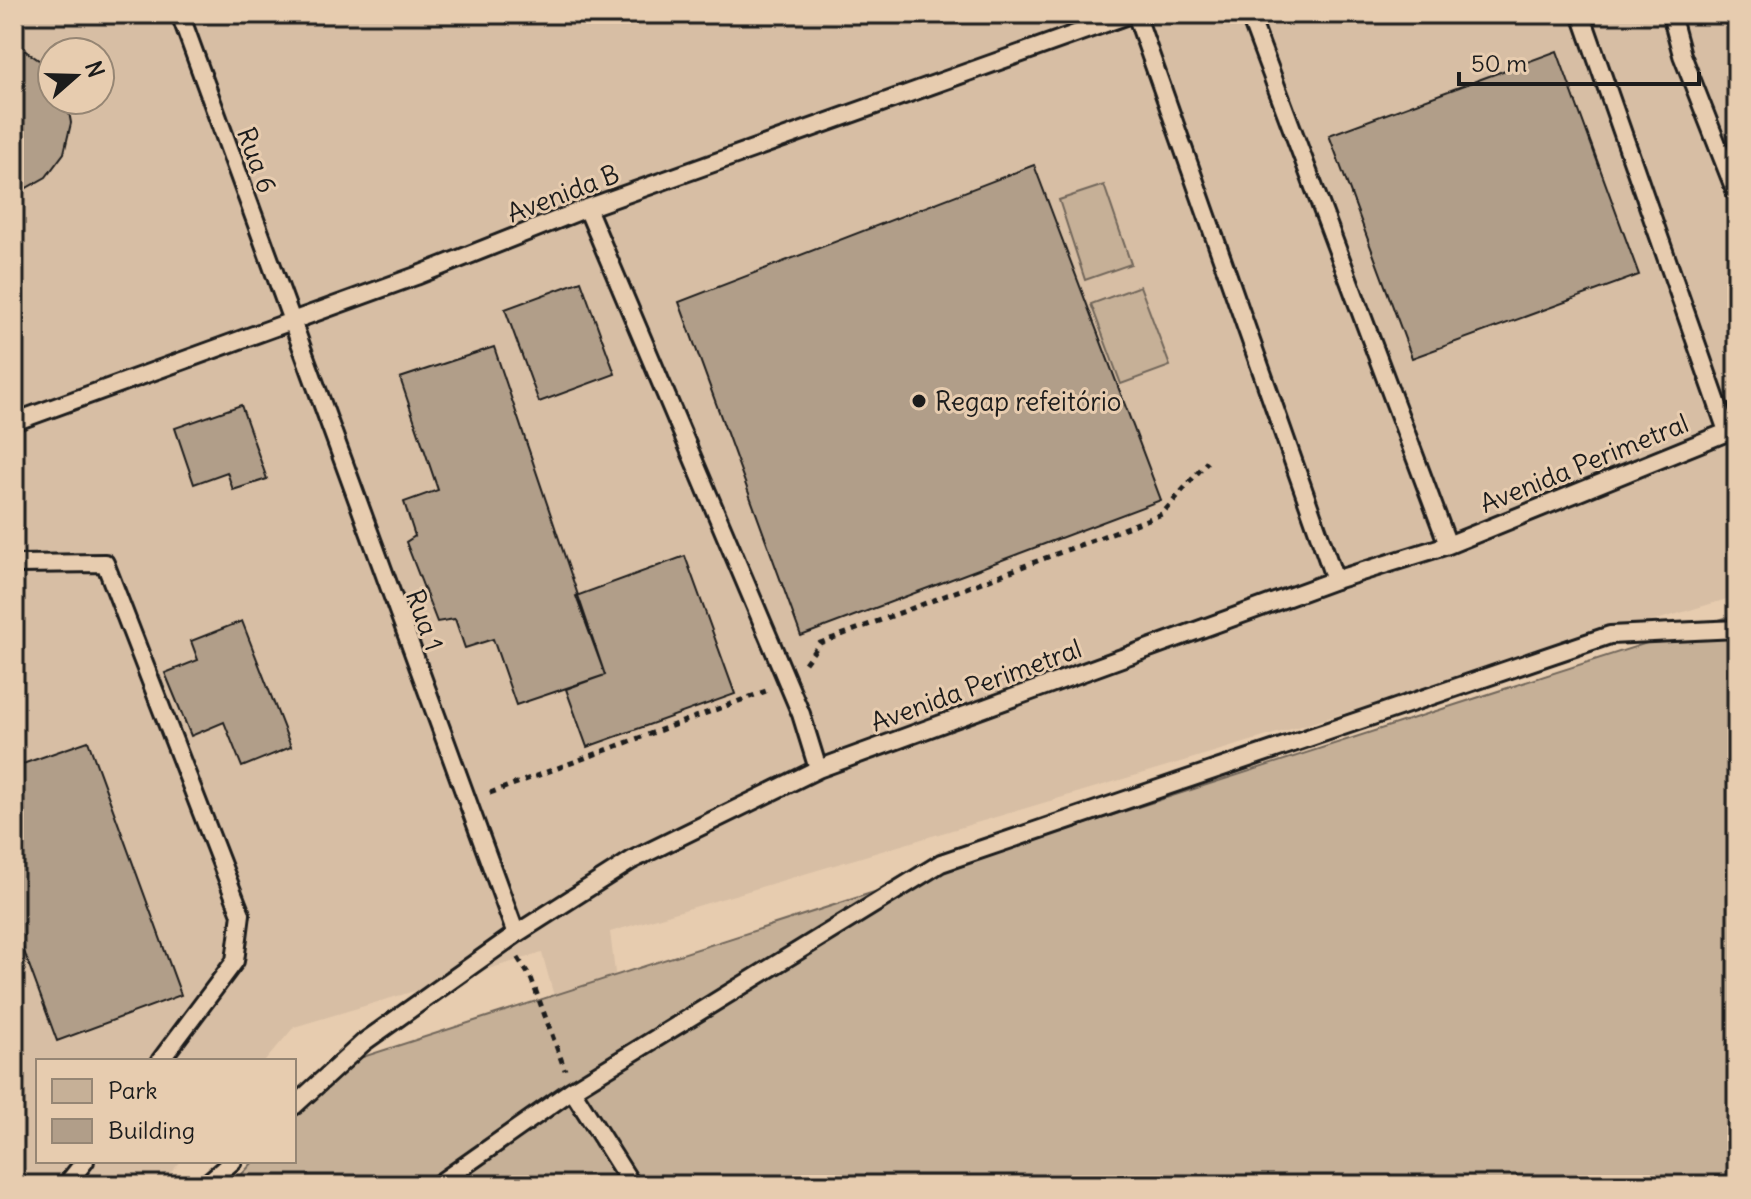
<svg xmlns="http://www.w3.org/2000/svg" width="1751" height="1199" font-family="Delius,sans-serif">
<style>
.built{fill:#d7bea4;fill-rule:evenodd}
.green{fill:#c6b097;stroke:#71665a;stroke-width:2}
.building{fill:#b19e89;stroke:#1c1c1c;stroke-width:2}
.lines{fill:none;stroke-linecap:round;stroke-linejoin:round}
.lane-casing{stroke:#1c1c1c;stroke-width:22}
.path{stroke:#1c1c1c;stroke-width:5;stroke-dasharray:6 6;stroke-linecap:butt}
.lane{stroke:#e7ccaf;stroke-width:16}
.poi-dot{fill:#1c1c1c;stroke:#e7ccaf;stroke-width:3}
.labels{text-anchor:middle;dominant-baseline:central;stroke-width:6;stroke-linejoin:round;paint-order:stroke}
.street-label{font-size:26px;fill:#1c1c1c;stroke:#e7ccaf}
.poi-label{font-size:26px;fill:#1c1c1c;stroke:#e7ccaf;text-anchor:start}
</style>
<rect width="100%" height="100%" fill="#e7ccaf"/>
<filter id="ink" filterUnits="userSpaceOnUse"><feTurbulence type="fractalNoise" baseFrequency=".0125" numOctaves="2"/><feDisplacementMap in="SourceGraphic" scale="16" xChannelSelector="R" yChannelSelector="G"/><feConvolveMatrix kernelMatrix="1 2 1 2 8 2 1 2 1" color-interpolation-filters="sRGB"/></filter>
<g filter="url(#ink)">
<path class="built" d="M14,14H1737V596L610,932L635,1135L591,1129L542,953L294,1027L265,1061H38V1161H181L160,1185H14ZM52,52H100V100H52Z"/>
<path class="green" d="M1104,185L1131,264L1085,280L1059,200Z
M1140,286L1170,366L1121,384L1091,304Z
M1737,614V1185H232L254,1161H294V1117L344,1063Z"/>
<path class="building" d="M14,47L24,50L49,67L52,100H67L71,123L64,153L46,177L14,195Z
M1557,51L1639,275L1412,358L1329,135Z
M1034,165L1161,500L801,636L679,302Z
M581,281L615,374L539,402L505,309Z
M494,347L605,675L516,705L493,639L465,648L455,619L437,622L406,542L415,536L404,502L438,490L400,378Z
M241,405L267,479L233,490L227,472L194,484L175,428Z
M685,556L735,694L587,747L566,689L605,675L576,596Z
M242,621L291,747L242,767L224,722L191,736L165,673L198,660L191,641Z
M88,741L181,995L57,1041L14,924V767Z"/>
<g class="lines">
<g class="lane-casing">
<path id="lane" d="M180,14L516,934
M1136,14L1335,580
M1249,14L1448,545
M1581,14L1727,431
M1671,14L1682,55L1737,195
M587,208L801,714L818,769
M14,422L416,276L587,208L1131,14
M14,564L105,563L241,914L235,961L160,1061
M572,1090L632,1185
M294,1106L364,1042L516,934L632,860L818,769L1335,580L1448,545L1737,428
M66,1185L85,1161
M205,1185L233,1161
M437,1185L572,1090L941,863L1610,635L1737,629"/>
</g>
<path class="path" d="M805,663L820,643L1162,514L1207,462
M490,793L766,691
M518,958L531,978L565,1070"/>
<use href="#lane" class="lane"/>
</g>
</g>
<circle class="poi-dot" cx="919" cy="401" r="8"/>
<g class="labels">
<g class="street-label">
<text transform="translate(257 160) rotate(70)">Rua 6</text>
<text transform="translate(563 193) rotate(-21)">Avenida B</text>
<text transform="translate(1584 463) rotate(-22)">Avenida Perimetral</text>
<text transform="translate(425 620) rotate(70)">Rua 1</text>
<text transform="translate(976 685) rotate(-20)">Avenida Perimetral</text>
</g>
<g class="poi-label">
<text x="935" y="401">Regap refeitório</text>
</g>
</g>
<rect width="1751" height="1199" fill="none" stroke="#e7ccaf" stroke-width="48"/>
<rect x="24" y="24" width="1703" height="1151" fill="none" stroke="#1c1c1c" stroke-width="3" filter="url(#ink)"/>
<rect x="36" y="1059" width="260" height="104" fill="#e7ccaf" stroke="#968674" stroke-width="2"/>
<rect x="52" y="1079" width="40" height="24" fill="#c6b097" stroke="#968674" stroke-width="2"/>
<text x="108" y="1099" font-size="24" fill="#1c1c1c">Park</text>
<rect x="52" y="1119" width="40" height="24" fill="#b19e89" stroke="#968674" stroke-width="2"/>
<text x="108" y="1139" font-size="24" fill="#1c1c1c">Building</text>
<g transform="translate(76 76) rotate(70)"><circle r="38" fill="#e7ccaf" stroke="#968674" stroke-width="2"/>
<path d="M0-6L14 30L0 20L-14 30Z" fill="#1c1c1c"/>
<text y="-12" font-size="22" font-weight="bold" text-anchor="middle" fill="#1c1c1c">N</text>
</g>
<path d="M1459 72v12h240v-12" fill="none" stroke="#1c1c1c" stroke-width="4"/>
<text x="1471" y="72" font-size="24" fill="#1c1c1c" stroke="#e7ccaf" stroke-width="6" paint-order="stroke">50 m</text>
</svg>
